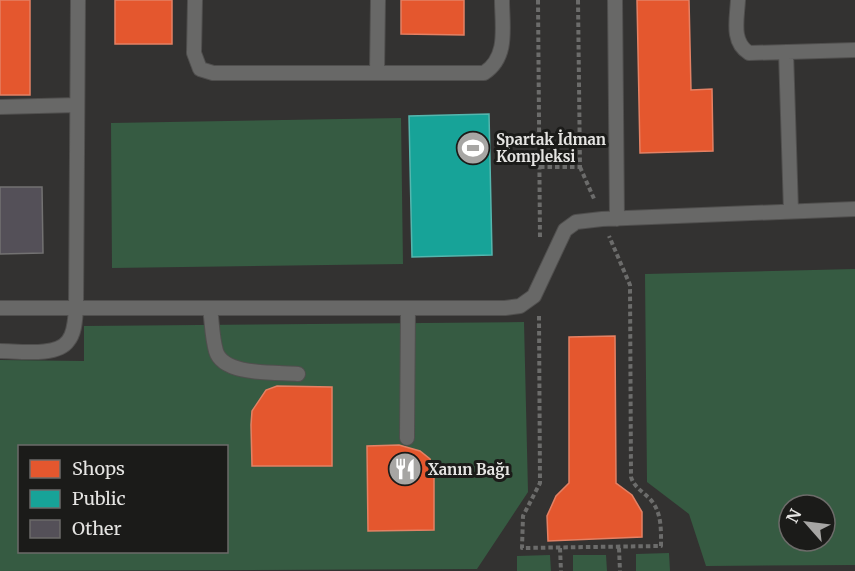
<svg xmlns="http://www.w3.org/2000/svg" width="855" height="571" font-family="Merriweather,serif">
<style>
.green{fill:#365b42;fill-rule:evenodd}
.shops{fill:#e4572e;stroke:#e48164;stroke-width:1.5}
.public{fill:#17a398;stroke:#55b6ae;stroke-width:1.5}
.building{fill:#545058;stroke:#737272;stroke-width:1.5}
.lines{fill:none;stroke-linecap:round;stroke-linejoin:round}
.lane-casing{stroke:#504f4e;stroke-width:16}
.path{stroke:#6c6c6b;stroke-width:4;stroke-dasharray:4.5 3;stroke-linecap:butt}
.lane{stroke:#686867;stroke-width:14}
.labels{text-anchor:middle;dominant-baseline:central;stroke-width:6;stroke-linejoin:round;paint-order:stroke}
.poi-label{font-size:15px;font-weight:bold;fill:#e5e4e2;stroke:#1b1b19;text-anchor:start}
</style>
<rect width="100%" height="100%" fill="#333231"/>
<path class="green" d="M401,118L403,264L112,268L111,123Z
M855,269V565L706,566L689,514L647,482L645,274ZM789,505H825V541H789Z
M524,322L528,492L477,569L0,571V360L84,361V326ZM20,446H226V552H20Z
M669,553L670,571H636V554Z
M550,555L551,571H517V556Z
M573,555H606L607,571H573Z"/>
<path class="shops" d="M0,0H30V95H0Z
M115,0H172V44H115Z
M401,0H464V35L401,34Z
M637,0H689L691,90L712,89L713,151L640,153Z
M615,336L616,483L632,495L642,512V537L548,541L547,516L556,496L569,483V337Z
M277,386L332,387V466H252L251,425L252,411L266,390Z
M399,445L420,451L430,459L434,475V530L368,531L367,446Z"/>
<path class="public" d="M489,114L492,255L412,257L409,116Z"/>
<path class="building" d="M0,187H42L43,253L0,254Z"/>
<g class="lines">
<g class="lane-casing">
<path id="lane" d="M195,0L194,53L200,69L213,73H484C509,57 502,26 502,0
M615,0L617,219
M738,0C737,19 731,42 749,53L855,50
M786,52L791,211
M377,73L378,0
M0,107L77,105
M0,308H505L520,306L534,296L565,230L576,222L602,219L855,209
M210,308C212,322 212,337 216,351C223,376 276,372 298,374
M0,351C18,351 57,357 68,341C75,333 75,319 76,309L78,0
M407,438L408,308"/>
</g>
<path class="path" d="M538,0L540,239
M540,167H580L578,0
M580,167L595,201
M539,316L540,483L523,516L522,548L661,546C661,530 662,512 650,499C642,491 634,487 631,477L630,285L609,236
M560,548L561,571
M619,548L620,571"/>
<use href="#lane" class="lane"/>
</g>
<defs>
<g id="stadium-disc" transform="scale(1.725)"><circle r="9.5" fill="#a7a6a4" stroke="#1b1b19"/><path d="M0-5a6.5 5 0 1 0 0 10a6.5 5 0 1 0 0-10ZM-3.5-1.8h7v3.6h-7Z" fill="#fff"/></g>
<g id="restaurant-disc" transform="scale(1.725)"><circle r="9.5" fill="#a7a6a4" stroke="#1b1b19"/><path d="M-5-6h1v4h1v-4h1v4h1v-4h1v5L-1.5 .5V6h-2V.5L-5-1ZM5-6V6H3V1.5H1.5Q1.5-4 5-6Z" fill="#fff"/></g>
</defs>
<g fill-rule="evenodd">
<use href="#stadium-disc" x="473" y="148"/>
<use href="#restaurant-disc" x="405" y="469"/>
</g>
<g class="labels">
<g class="poi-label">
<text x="496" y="139">Spartak İdman<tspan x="496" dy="17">Kompleksi</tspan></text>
<text x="428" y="469">Xanın Bağı</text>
</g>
</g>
<rect x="18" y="445" width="210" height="108" fill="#1b1b19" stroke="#6c6b69" stroke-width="1.5"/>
<rect x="30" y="460" width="30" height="18" fill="#e4572e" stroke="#6c6b69" stroke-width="1.5"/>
<text x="72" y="475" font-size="18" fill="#e5e4e2">Shops</text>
<rect x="30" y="490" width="30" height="18" fill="#17a398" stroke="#6c6b69" stroke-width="1.5"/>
<text x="72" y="505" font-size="18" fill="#e5e4e2">Public</text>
<rect x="30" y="520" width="30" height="18" fill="#545058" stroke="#6c6b69" stroke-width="1.5"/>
<text x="72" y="535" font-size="18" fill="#e5e4e2">Other</text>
<g transform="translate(807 523) rotate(298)"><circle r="28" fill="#1b1b19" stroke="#6c6b69" stroke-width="1.5"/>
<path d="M0-4.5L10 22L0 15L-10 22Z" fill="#a7a6a4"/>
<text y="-9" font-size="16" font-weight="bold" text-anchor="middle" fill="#e5e4e2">N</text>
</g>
</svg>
